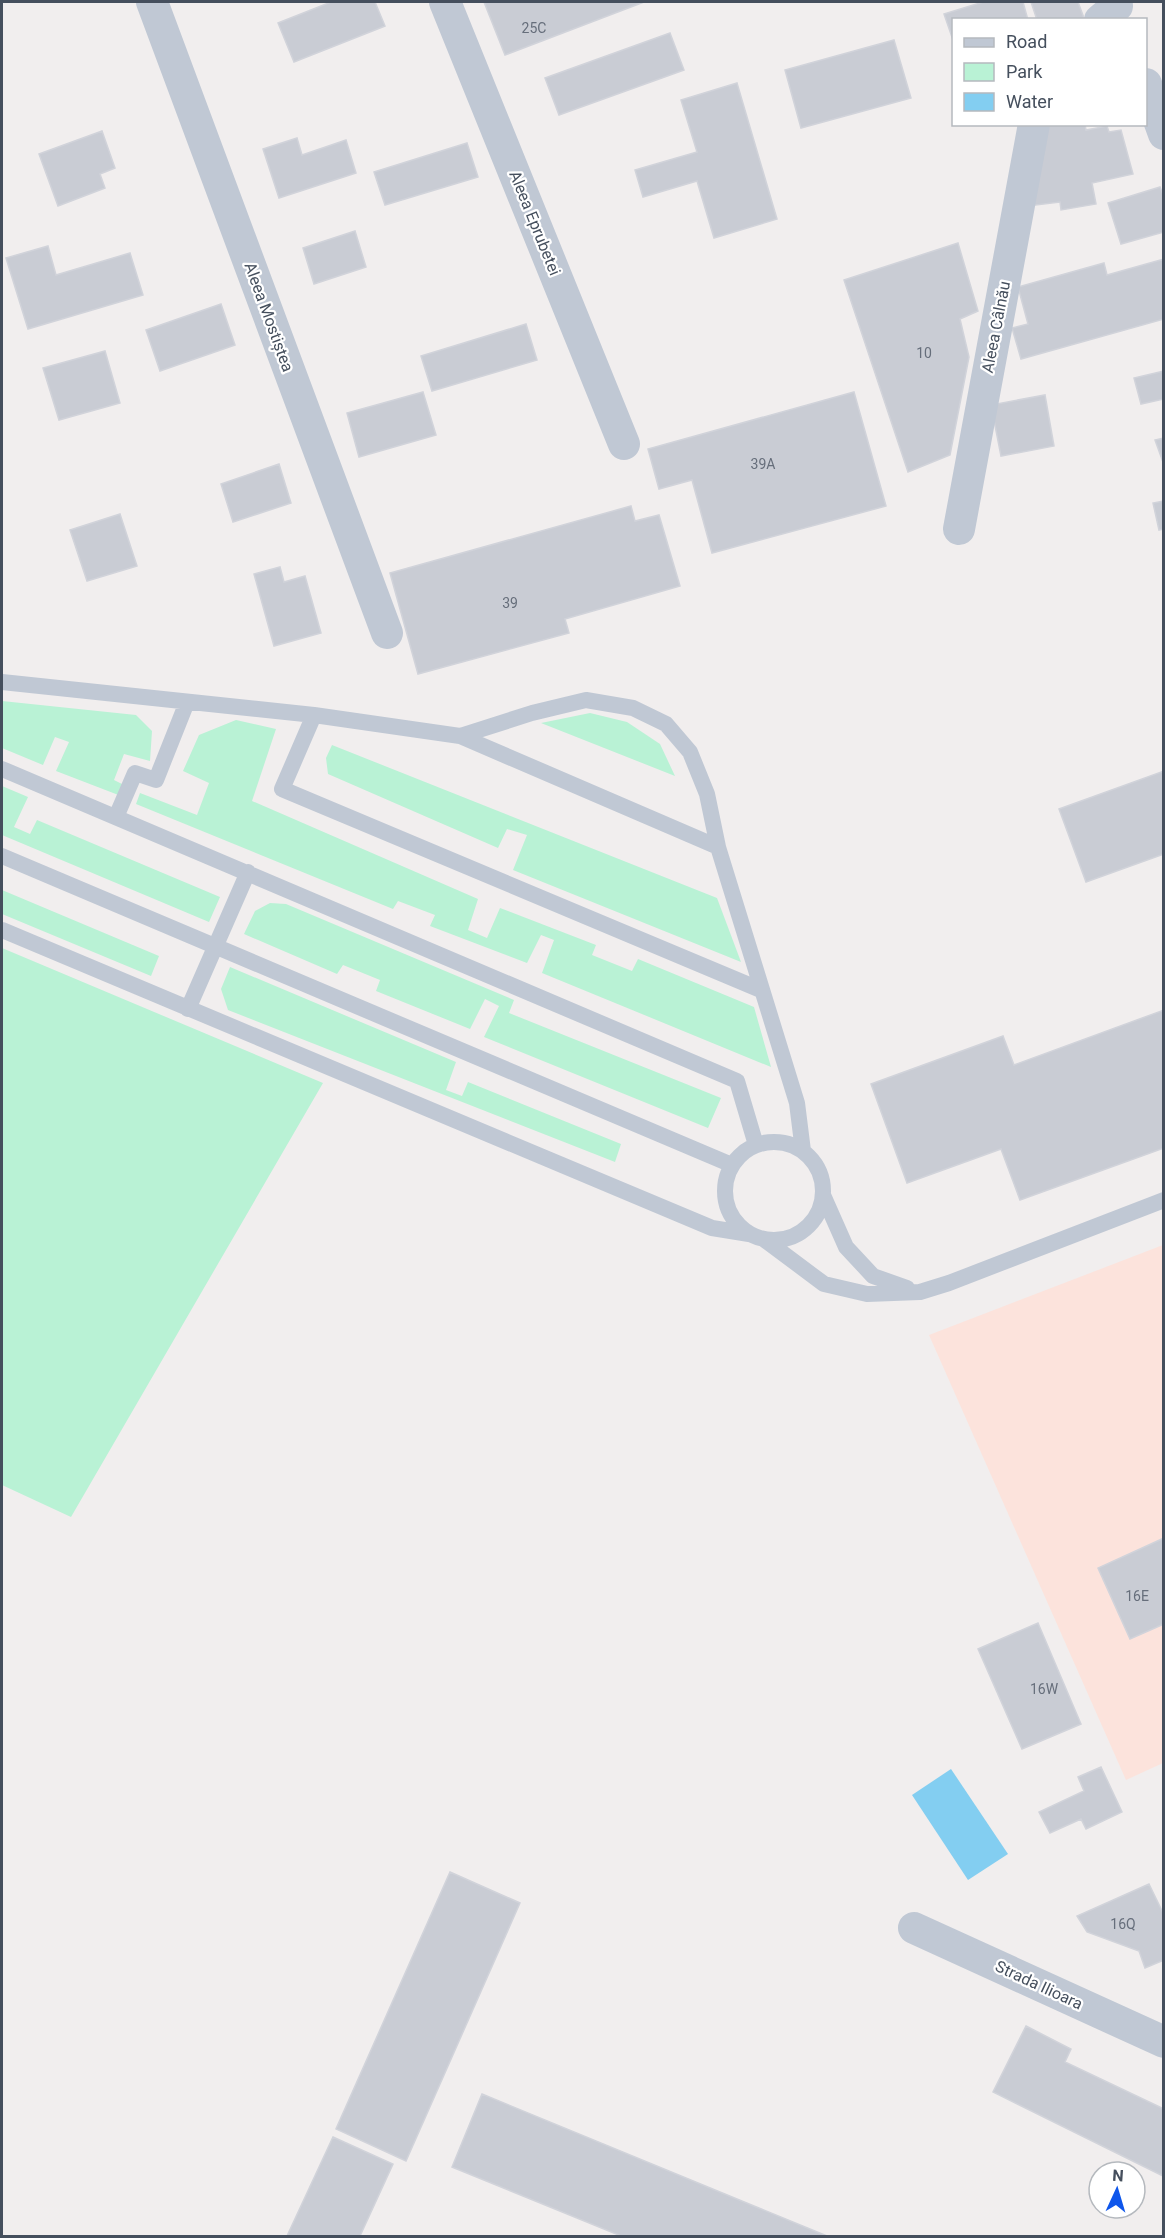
<svg xmlns="http://www.w3.org/2000/svg" width="1165" height="2238" font-family="Roboto,sans-serif">
<style>
.medical{fill:#fce3dc}
.green{fill:#b9f2d5}
.water{fill:#83cef1}
.building{fill:#c9ccd4;stroke:#d1d3da;stroke-width:1.5}
.lines{fill:none;stroke-linecap:round;stroke-linejoin:round}
.lane{stroke:#c0c8d4;stroke-width:16}
.street{stroke:#c0c8d4;stroke-width:32}
.labels{text-anchor:middle;dominant-baseline:central;stroke-width:4.5;stroke-linejoin:round;paint-order:stroke}
.number-label{font-size:14px;fill:#666e7b}
.street-label{font-size:16px;fill:#454f5d;stroke:#fff}
</style>
<rect width="100%" height="100%" fill="#f1eeee"/>
<path class="medical" d="M1163,1245V1763L1126,1780L929,1335Z"/>
<path class="green" d="M2,701L136,715L152,731L150,761L124,754L114,780L126,786L121,796L56,771L69,742L55,737L43,765L2,748Z
M590,713L627,722L660,744L675,776L541,723Z
M236,720L276,729L252,801L478,899L468,930L487,938L500,908L596,945L592,955L632,971L638,959L754,1007L771,1067L542,973L554,940L541,935L527,963L430,926L435,915L398,901L393,909L136,804L140,793L197,815L209,783L183,771L199,735Z
M332,745L717,898L741,962L513,870L527,835L507,829L498,848L328,774L326,758Z
M2,786L28,797L14,827L30,834L37,820L220,897L209,922L2,835Z
M2,890L159,956L151,976L2,914Z
M270,903L286,904L514,1000L509,1013L721,1098L708,1128L484,1037L499,1006L485,999L470,1029L376,991L380,980L343,965L337,974L244,934L255,911Z
M2,948L323,1083L71,1517L2,1485Z
M230,967L456,1062L446,1090L462,1096L468,1082L621,1144L615,1162L228,1010L221,989Z"/>
<path class="water" d="M951,1769L1008,1854L968,1880L912,1795Z"/>
<path class="building" d="M331,2H375L385,26L294,62L278,23Z
M484,2H644L505,55Z
M983,2H1023L1028,20H954V43L944,14Z
M1031,2H1078L1084,18L1078,20H1037Z
M670,33L684,70L559,115L545,78Z
M894,40L911,98L801,128L785,70Z
M737,83L777,219L714,238L697,181L643,197L635,170L697,152L681,100Z
M1040,124H1085L1086,130L1107,126L1109,132L1121,130L1133,174L1092,183L1096,204L1061,210L1060,202L1028,206Z
M102,131L115,168L100,174L105,188L58,206L39,154Z
M297,138L302,155L346,140L356,173L279,198L263,149Z
M467,143L478,177L385,205L374,172Z
M1160,187L1164,197V232L1121,244L1108,203Z
M355,231L366,267L314,284L303,248Z
M958,243L978,311L960,319L969,357L950,455L908,472L844,280Z
M48,246L56,275L130,253L143,295L28,329L6,258Z
M1164,259V319L1021,359L1012,328L1028,324L1018,287L1104,263L1107,275Z
M221,304L235,345L160,371L146,330Z
M526,324L537,360L432,391L421,356Z
M105,351L120,403L59,420L43,368Z
M1164,371V399L1141,404L1134,378Z
M423,392L436,435L359,457L347,413Z
M854,392L886,506L712,553L692,480L659,489L648,449Z
M1045,395L1054,446L1001,456L991,405Z
M1164,438V465L1155,440Z
M279,464L291,503L233,522L221,484Z
M1164,501V529L1159,530L1153,503Z
M631,506L635,521L659,515L680,586L565,619L569,633L418,674L390,573Z
M120,514L137,566L87,581L70,530Z
M280,567L284,582L305,576L321,633L274,646L254,574Z
M1164,771V854L1086,882L1059,809Z
M1164,1010V1148L1020,1200L1001,1149L907,1183L871,1084L1003,1036L1014,1065Z
M1164,1538V1624L1130,1639L1098,1568Z
M1038,1623L1081,1724L1022,1749L978,1649Z
M1101,1767L1122,1812L1086,1829L1081,1819L1050,1833L1039,1812L1084,1791L1078,1777Z
M450,1872L520,1903L406,2161L336,2129Z
M1149,1884L1164,1915V1960L1145,1968L1139,1951L1087,1932L1077,1916Z
M1026,2026L1071,2049L1065,2062L1164,2109L1163,2176L993,2092Z
M482,2094L827,2236H621L452,2167Z
M333,2137L393,2164L360,2236H287Z"/>
<g class="lines">
<path class="lane" d="M2,682L314,715L460,736L718,847L797,1103L803,1151
M314,715L282,789L761,990
M460,736L532,713L586,700L633,708L666,724L690,752L707,794L718,847
M2,769L737,1081L756,1145
M116,817L135,773L156,780L187,702
M2,856L732,1165
M2,930L712,1228L749,1234
M188,1009L248,872
M725 1191a49 49 0 1 1 98 0a49 49 0 1 1-98 0Z
M823,1195L846,1247L873,1276L907,1288
M765,1240L824,1284L867,1294L920,1292L949,1283L1164,1200"/>
<path class="street" d="M152,2L387,633
M445,2L624,444
M1100,20L1117,6
M1146,84L1164,134
M959,529L1034,124
M914,1928L1164,2042"/>
</g>
<g class="labels">
<g class="number-label">
<text x="534" y="28">25C</text>
<text x="924" y="353">10</text>
<text x="763" y="464">39A</text>
<text x="510" y="603">39</text>
<text x="1137" y="1596">16E</text>
<text x="1044" y="1689">16W</text>
<text x="1123" y="1924">16Q</text>
</g>
<g class="street-label">
<text transform="translate(535 223) rotate(68)">Aleea Eprubetei</text>
<text transform="translate(269 317) rotate(70)">Aleea Mostiștea</text>
<text transform="translate(996 327) rotate(-79)">Aleea Câlnău</text>
<text transform="translate(1039 1985) rotate(25)">Strada Ilioara</text>
</g>
</g>
<rect width="1165" height="2238" fill="none" stroke="#454f5d" stroke-width="6"/>
<rect x="952" y="18" width="195" height="108" fill="#ffffff" stroke="#b5b9be" stroke-width="1.5"/>
<rect x="964" y="38" width="30" height="9" fill="#c0c8d4" stroke="#b5b9be" stroke-width="1.5"/>
<text x="1006" y="48" font-size="18" fill="#454f5d">Road</text>
<rect x="964" y="63" width="30" height="18" fill="#b9f2d5" stroke="#b5b9be" stroke-width="1.5"/>
<text x="1006" y="78" font-size="18" fill="#454f5d">Park</text>
<rect x="964" y="93" width="30" height="18" fill="#83cef1" stroke="#b5b9be" stroke-width="1.5"/>
<text x="1006" y="108" font-size="18" fill="#454f5d">Water</text>
<g transform="translate(1117 2190) rotate(4)"><circle r="28" fill="#ffffff" stroke="#b5b9be" stroke-width="1.5"/>
<path d="M0-4.5L10 22L0 15L-10 22Z" fill="#0e56eb"/>
<text y="-9" font-size="16" font-weight="bold" text-anchor="middle" fill="#454f5d">N</text>
</g>
</svg>
